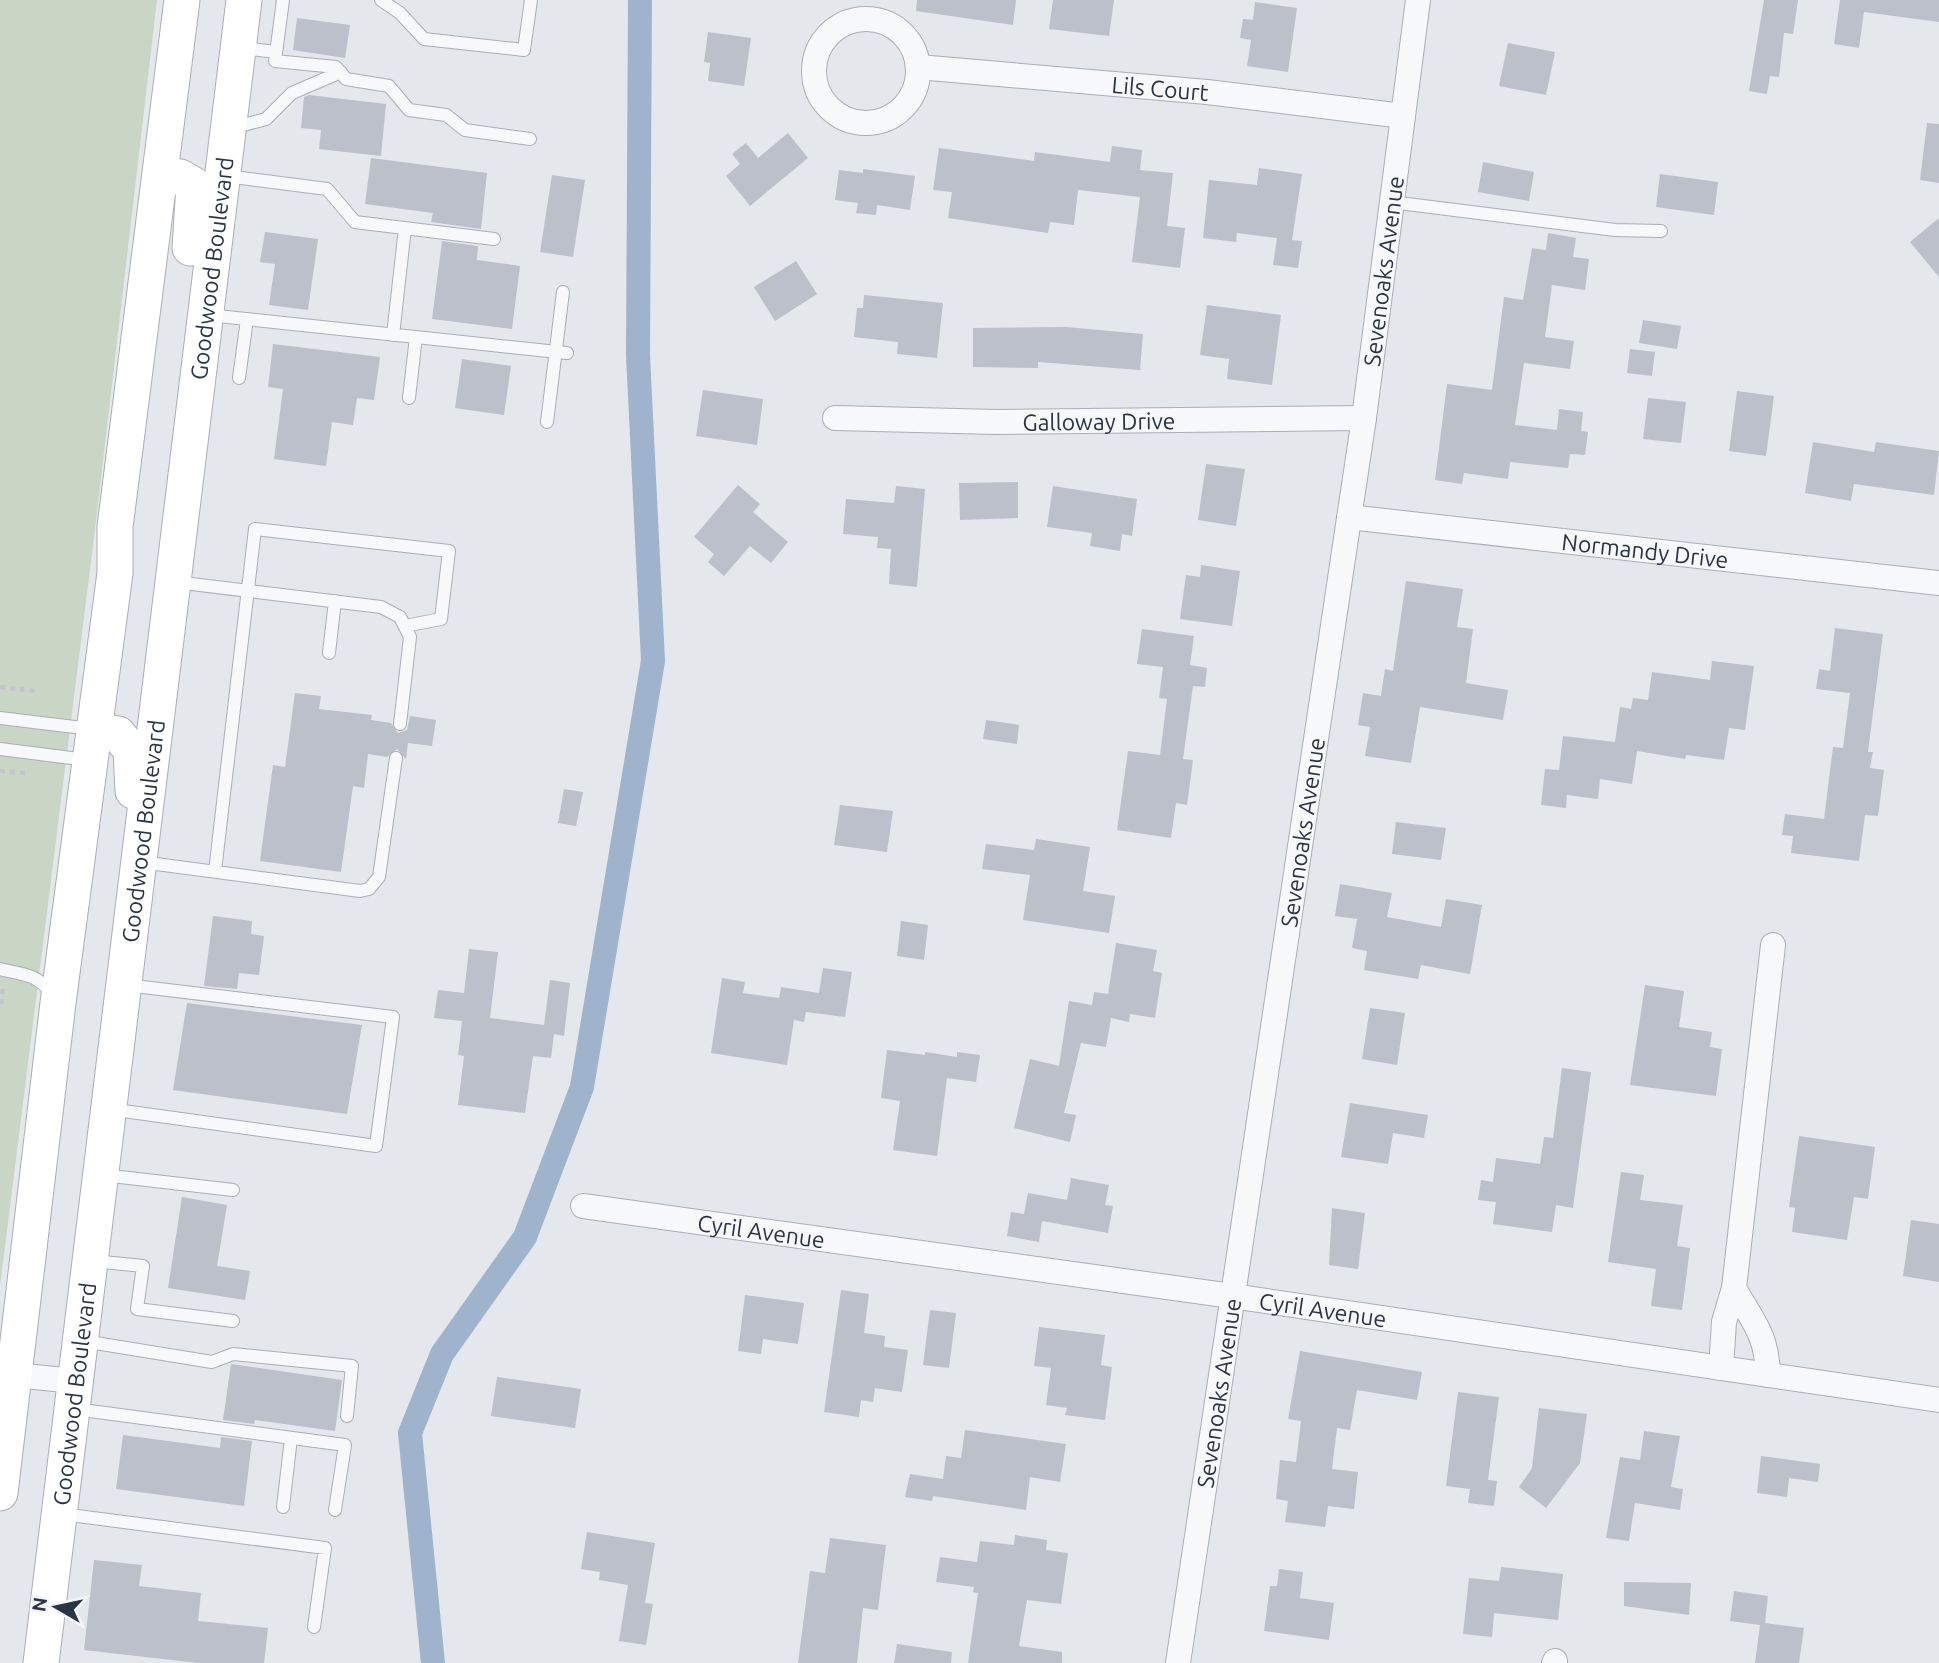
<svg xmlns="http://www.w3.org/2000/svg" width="1939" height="1663" font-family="Ubuntu,sans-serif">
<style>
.green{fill:#c9d6c5}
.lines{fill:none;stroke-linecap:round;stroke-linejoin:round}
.canal{stroke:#9fb4cc;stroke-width:24}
.building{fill:#bbc0ca}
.lane-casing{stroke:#a9aeb7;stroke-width:14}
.street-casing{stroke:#a9aeb7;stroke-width:26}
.secondary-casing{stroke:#a9aeb7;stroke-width:37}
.path{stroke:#c2c5cb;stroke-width:4.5;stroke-dasharray:5 5;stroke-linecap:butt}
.lane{stroke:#f7f8fa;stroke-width:12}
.street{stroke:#f7f8fa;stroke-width:24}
.secondary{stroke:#fff;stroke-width:35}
.labels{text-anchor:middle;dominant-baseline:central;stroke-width:5;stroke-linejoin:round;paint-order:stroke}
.street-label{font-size:23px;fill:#2b3445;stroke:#f4f6f9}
</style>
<rect width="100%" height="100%" fill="#e4e7ec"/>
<path class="green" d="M0,0H157L94,538L0,1286Z"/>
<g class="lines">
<path class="canal" d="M433,1663L410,1433L442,1354L525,1237L582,1087L653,661L638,355L640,0"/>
</g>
<path class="building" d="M917,0H1016L1013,25L916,11Z
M1053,0H1114L1109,36L1049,29Z
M1764,0H1798L1793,34L1784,33L1779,77L1770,76L1767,94L1749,91Z
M1840,0H1939V22L1864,12L1859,48L1834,44Z
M1255,2L1297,8L1288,72L1247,66L1251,40L1240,38L1243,19L1253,20Z
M297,18L350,25L345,58L293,50Z
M708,32L751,38L744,86L708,81L710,63L704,62Z
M1508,43L1555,52L1546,95L1499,86Z
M309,95L386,104L381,156L319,149L321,130L301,128L304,97Z
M1927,123L1939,124V183L1920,180Z
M788,133L808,158L750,206L726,176L740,164L732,154L746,143L758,158Z
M1112,146L1142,150L1140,170L1173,173L1167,226L1185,228L1180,268L1132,262L1140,197L1078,190L1074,225L1050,222L1048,233L948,218L952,192L933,190L939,148L1034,161L1035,152L1110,162Z
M371,158L487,173L481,229L431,222L433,213L365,204Z
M1483,162L1534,172L1529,201L1478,192Z
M1259,168L1302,174L1292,240L1302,241L1298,268L1273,265L1277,238L1237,233L1236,242L1203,238L1209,180L1257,185Z
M863,169L915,176L910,210L877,205L876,215L856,213L858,203L835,200L839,170L863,173Z
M1660,174L1718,182L1714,215L1656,207Z
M552,175L585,180L573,257L540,252Z
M1939,218V277L1910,242Z
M265,232L318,239L308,310L269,305L275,264L260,262Z
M1548,233L1576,238L1573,257L1589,259L1585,290L1552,285L1545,337L1574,341L1570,369L1524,363L1515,425L1557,430L1559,409L1583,412L1581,431L1588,432L1585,455L1570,454L1568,468L1510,462L1508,479L1464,473L1462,484L1435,480L1447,384L1492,390L1504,297L1523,300L1532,248L1546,250Z
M442,241L478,246L477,260L520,266L512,329L432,319Z
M796,261L817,294L775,321L754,287Z
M864,295L943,303L937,358L897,354L898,342L854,337L857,308H863Z
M1207,305L1281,315L1272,385L1227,379L1229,359L1200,355Z
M1643,320L1681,326L1677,349L1639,343Z
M1066,327L1143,334L1140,370L1038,362V368L973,367V328Z
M273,344L380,357L374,400L357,398L353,425L332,422L326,466L274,459L283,389L268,387Z
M1630,349L1655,352L1652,376L1627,373Z
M462,359L511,366L504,415L455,408Z
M703,390L763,399L757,445L696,436Z
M1737,391L1774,396L1766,456L1729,451Z
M1648,398L1686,402L1681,443L1643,439Z
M1813,442L1874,452L1876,442L1939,451L1934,495L1854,484L1851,501L1805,493Z
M1206,464L1245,469L1236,526L1198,520Z
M1018,482V518L960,520L959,483Z
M738,485L760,504L753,512L788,542L771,563L750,546L724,576L708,562L714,554L694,537Z
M896,486L925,489L917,587L889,584L891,549L877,548L878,537L843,534L846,499L894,503Z
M1053,486L1137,499L1132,536L1122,534L1120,551L1090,546L1092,533L1047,527Z
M1201,565L1240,571L1232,626L1180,619L1186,575L1200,577Z
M1406,581L1463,589L1457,627L1473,629L1466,683L1508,690L1503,720L1420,707L1411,763L1365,756L1370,727L1358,725L1363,693L1381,696L1385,669L1393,671Z
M1835,628L1883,634L1868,752H1873L1870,768L1884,770L1878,816L1865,815L1859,861L1791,853L1793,836L1782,835L1785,814L1824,819L1833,747L1843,748L1850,693L1816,689L1819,669L1830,671Z
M1142,629L1194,636L1190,665L1207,668L1205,687L1193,686L1183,759L1193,760L1187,805L1176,803L1171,838L1117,830L1128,751L1160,755L1167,699L1159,698L1163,667L1137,664Z
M1712,661L1754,666L1745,730L1729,728L1724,760L1686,755L1685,759L1637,751L1632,784L1600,779L1598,799L1567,795L1566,808L1541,805L1545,769L1559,770L1563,736L1615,742L1620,707L1631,709L1633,698L1648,700L1652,672L1710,680Z
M295,693L321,696L319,709L372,715L371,720L391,723L398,733L407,730L410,716L436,720L432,746L408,743L406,759L397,749L387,757L368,754L364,788L353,786L341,872L260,861L273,765L285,767Z
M986,720L1019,725L1017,744L983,739Z
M564,789L583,792L576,826L558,823Z
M840,805L893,811L887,852L834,845Z
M1396,822L1446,828L1441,860L1392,854Z
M1036,839L1090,847L1083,891L1115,896L1109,933L1023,920L1030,875L982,869L986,844L1034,850Z
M1340,884L1392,893L1387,917L1441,927L1446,899L1482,905L1470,974L1421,965L1418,979L1364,970L1367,951L1352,948L1357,919L1335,916Z
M213,916L252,921L251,934L264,936L259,975L239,973L237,989L204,986Z
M901,921L928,925L924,960L897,956Z
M1116,943L1157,950L1153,971L1162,973L1155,1018L1130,1014L1129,1022L1111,1018L1106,1047L1081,1043L1064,1113L1076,1115L1070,1142L1014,1128L1030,1059L1059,1066L1069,1001L1092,1005L1094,992L1108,994Z
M469,949L498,952L490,1018L544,1025L550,980L570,983L564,1036L554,1034L551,1058L533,1056L525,1113L458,1105L464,1056L458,1055L462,1021L434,1018L438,990L464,993Z
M823,968L852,972L845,1017L806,1012L804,1022L794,1020L787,1065L711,1053L722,978L745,982L743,993L779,998L781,987L819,993Z
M1645,985L1684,991L1679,1027L1712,1032L1710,1047L1722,1049L1716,1096L1630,1085Z
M187,1003L362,1025L347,1114L173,1090Z
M1370,1008L1405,1013L1397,1065L1362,1059Z
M887,1050L925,1055V1052L957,1057V1052L980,1055L976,1082L947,1078L937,1156L893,1150L900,1101L881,1098Z
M1562,1068L1591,1072L1573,1208L1556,1205L1552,1232L1493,1224L1496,1202L1478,1200L1481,1180L1493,1182L1496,1158L1540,1164L1544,1137L1553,1138Z
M1350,1103L1428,1115L1424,1138L1393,1133L1388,1164L1341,1157Z
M1799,1136L1875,1147L1868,1199L1854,1197L1847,1240L1792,1232L1795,1208L1789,1207Z
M1621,1172L1644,1175L1640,1200L1683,1205L1677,1246L1690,1248L1682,1310L1651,1306L1656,1269L1608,1262Z
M1071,1178L1109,1185L1105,1205L1113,1206L1108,1233L1042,1221L1039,1242L1007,1236L1011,1212L1024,1214L1028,1193L1067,1200Z
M182,1197L227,1205L217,1266L250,1271L245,1300L168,1288Z
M1332,1208L1365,1213L1358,1269L1329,1265Z
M1911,1220L1939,1224V1282L1903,1276Z
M841,1290L869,1294L864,1333L885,1336L884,1347L908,1350L902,1392L875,1388L873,1402L861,1400L859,1417L824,1412Z
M745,1295L804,1303L798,1344L763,1339L761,1354L738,1351Z
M930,1310L956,1313L949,1368L923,1365Z
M1039,1327L1105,1335L1101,1365L1112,1367L1105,1420L1065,1415L1067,1408L1046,1405L1051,1368L1034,1366Z
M1300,1351L1422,1372L1417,1400L1357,1390L1350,1430L1337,1428L1332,1469L1358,1472L1354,1509L1328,1506L1325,1527L1285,1522L1288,1501L1276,1499L1280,1460L1296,1462L1301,1421L1288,1419Z
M231,1364L342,1380L335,1431L255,1420L254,1424L223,1420Z
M497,1377L581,1389L575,1428L491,1416Z
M1458,1392L1499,1397L1488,1480L1497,1481L1494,1506L1468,1503L1470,1489L1446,1486Z
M1539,1408L1587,1414L1580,1463L1546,1508L1519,1487L1532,1468Z
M965,1430L1066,1444L1060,1482L1030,1477L1026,1510L933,1496L932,1501L905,1497L910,1474L943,1479L946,1456L961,1458Z
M1644,1431L1680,1436L1671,1487L1683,1489L1680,1510L1635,1503L1629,1541L1606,1538L1620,1457L1640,1460Z
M123,1435L220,1448L221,1437L252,1441L244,1506L116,1489Z
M1761,1456L1820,1464L1818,1482L1789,1478L1787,1497L1757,1493Z
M587,1532L655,1543L645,1603L653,1604L646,1645L619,1641L628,1585L599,1580L600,1572L581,1569Z
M1015,1535L1047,1540L1046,1550L1068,1553L1061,1604L1027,1600L1019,1646L1062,1652V1663H968L978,1593L973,1592L974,1587L936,1582L940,1557L977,1562L980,1541L1014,1545Z
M830,1538L886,1545L878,1610L863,1608L857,1663H798L810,1571L825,1573Z
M94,1560L142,1565L139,1586L201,1593L198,1621L268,1628L264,1663H198L84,1650Z
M1501,1567L1563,1574L1558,1620L1494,1613L1492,1637L1463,1634L1469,1578L1499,1581Z
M1279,1569L1303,1572L1300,1598L1334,1603L1329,1640L1264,1631L1270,1586H1277Z
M1624,1582L1691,1583L1689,1615L1624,1606Z
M1734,1591L1768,1596L1765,1623L1804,1628L1799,1663H1755L1760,1625L1730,1621Z
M897,1644L952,1652L951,1663H894Z"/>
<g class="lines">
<g class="lane-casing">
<path id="lane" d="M283,0L275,61L336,67L346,79L389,86L409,110L446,115L465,130L530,139
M381,0L400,13L424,39L524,50L531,0
M242,48L276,52
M232,128L266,119L292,93L341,72
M226,176L327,189L355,222L494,239
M1391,202L1615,230L1661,231
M208,315L567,353
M393,335L405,228
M239,378L247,319
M409,398L416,337
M547,422L563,292
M175,582L381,607L400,617L410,637L400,724
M329,653L335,601
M0,718L91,729
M0,749L87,760
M141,862L360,891L369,889L379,877L396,758
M215,871L255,529L449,551L441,619L405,626
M0,969C21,974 38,974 51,993
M109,1109L376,1146L393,1017L126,985
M103,1175L233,1190
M93,1261L143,1266L137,1309L233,1321
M83,1341L212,1362L233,1354L352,1366L347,1416
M75,1409L345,1445L335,1510
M283,1507L291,1438
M62,1514L325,1548L314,1627"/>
</g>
<g class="street-casing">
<g id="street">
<circle cx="866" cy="71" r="52"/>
<path id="s1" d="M918,67L1207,92L1403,116"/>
<path id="s2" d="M835,418L997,422L1364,418"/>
<path id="s3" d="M1349,517L1939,583"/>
<path id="s4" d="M583,1206L1232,1296L1939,1400"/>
<path d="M1734,1288C1753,1322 1767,1334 1768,1375"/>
<path d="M1721,1368L1724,1322L1734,1288L1773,945"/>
<path d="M14,1375L75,1381"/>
<path id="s5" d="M1178,1663L1364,418L1418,0"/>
<path d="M1554,1663L1555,1661"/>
</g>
</g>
<g class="secondary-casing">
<g id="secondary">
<path d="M161,175L180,177L194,185L190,248"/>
<path d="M95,730L118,734L131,750L133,791"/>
<path d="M0,1493L58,1003L115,573V527L182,0"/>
<path id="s6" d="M41,1663L244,0"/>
</g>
</g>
<path class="path" d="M0,687L36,691
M0,771L26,773
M1,1004L3,987"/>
<use href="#lane" class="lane"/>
<use href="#street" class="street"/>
<use href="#secondary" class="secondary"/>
</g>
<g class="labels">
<g class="street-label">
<text stroke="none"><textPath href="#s1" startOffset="243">Lils Court</textPath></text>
<text stroke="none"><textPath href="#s6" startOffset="1405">Goodwood Boulevard</textPath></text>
<text stroke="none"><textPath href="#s5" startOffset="1407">Sevenoaks Avenue</textPath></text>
<text stroke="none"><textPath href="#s2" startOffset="264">Galloway Drive</textPath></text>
<text stroke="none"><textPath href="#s3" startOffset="298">Normandy Drive</textPath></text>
<text stroke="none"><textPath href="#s6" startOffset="838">Goodwood Boulevard</textPath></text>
<text stroke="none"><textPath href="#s5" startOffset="840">Sevenoaks Avenue</textPath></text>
<text stroke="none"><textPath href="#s4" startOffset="180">Cyril Avenue</textPath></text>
<text stroke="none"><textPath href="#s4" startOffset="747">Cyril Avenue</textPath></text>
<text stroke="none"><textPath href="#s5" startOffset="273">Sevenoaks Avenue</textPath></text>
<text stroke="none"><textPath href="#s6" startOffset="271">Goodwood Boulevard</textPath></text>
</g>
</g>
<g transform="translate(56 1607) rotate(279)" stroke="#f4f6f9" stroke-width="5" paint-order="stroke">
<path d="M0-5L12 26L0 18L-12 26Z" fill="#2b3445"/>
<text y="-10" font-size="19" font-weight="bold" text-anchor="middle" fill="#2b3445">N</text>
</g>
</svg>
